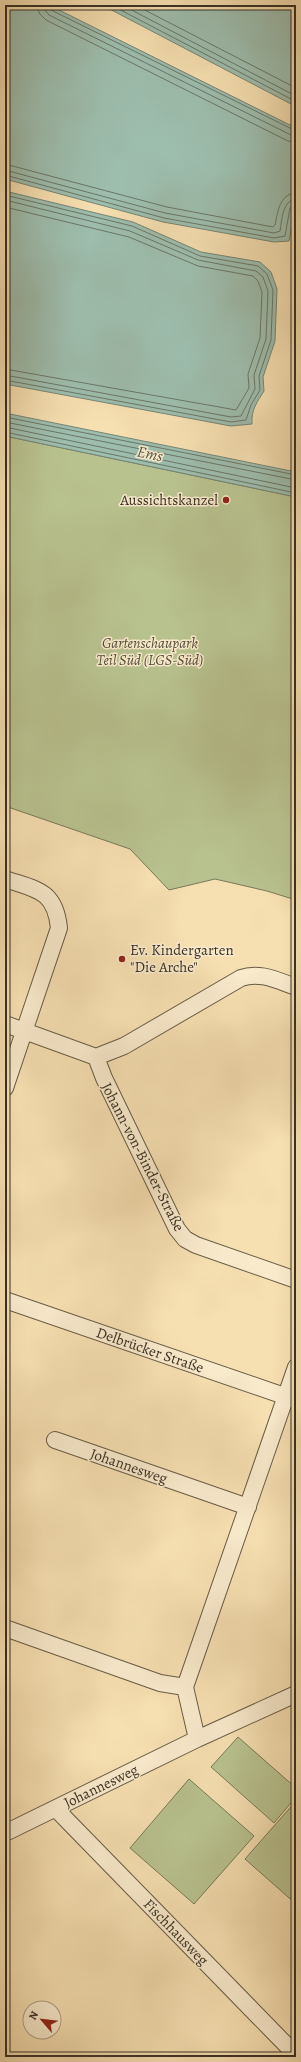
<svg xmlns="http://www.w3.org/2000/svg" width="301" height="2062" font-family="Alegreya,serif">
<style>
.green{fill:#b8c28f;stroke:#78795a}
.water{fill:#9dbdad;stroke:#758576}
.lines{fill:none;stroke-linecap:round;stroke-linejoin:round}
.shore{stroke:#6b7668;stroke-width:1}
.street-casing{stroke:#685c47;stroke-width:18}
.street{stroke:#f9eacc;stroke-width:16}
.poi-dot{fill:#8f2418;stroke:#f9eacc;stroke-width:1.5}
.labels{text-anchor:middle;dominant-baseline:central;stroke-width:3;stroke-linejoin:round;paint-order:stroke}
.poi-label{font-size:15px;fill:#393024;stroke:#f9eacc;text-anchor:end}
.park-label{font-size:15px;font-style:italic;fill:#524d39;stroke:#f9eacc}
.street-label{font-size:15px;fill:#393024;stroke:#f9eacc}
.water-label{font-size:16px;font-style:italic;fill:#525346;stroke:#f9eacc}
</style>
<rect width="100%" height="100%" fill="#f6dfb1"/>
<filter id="stains"><feTurbulence type="fractalNoise" baseFrequency=".005" numOctaves="4"/><feColorMatrix values="0 0 0 0 .2 0 0 0 0 .09 0 0 0 0 .02 0 0 0 .5 -.17"/></filter>
<radialGradient id="worn" r=".72"><stop offset=".6" stop-color="#630" stop-opacity="0"/><stop offset="1" stop-color="#630" stop-opacity=".3"/></radialGradient>
<path class="green" d="M5,436L296,497V900L267,891L215,879L169,890L130,849L5,806Z
M238,1737L296,1788V1797L274,1823L211,1767Z
M189,1779L254,1836L194,1904L130,1848Z
M296,1801V1904L245,1859Z"/>
<path class="water" d="M5,5H49L296,128V201L289,241L274,242L163,222L5,179Z
M102,5H296V103L291,104Z
M5,191L133,222L201,252L260,262L271,272L277,289L275,341L263,377L264,391C257,402 251,410 252,424L231,426L5,384Z
M5,413L296,472V497L5,436Z"/>
<g class="lines">
<path class="shore" d="M38,5L39,13L46,20L288,141L296,142
M44,5L45,10L49,15L291,135L296,136
M49,5L51,10L296,131
M111,5L291,99H296
M122,5L292,94H296
M135,5L296,88
M5,164L167,207L273,227L275,225C278,212 279,194 296,193
M5,170L165,213L274,233L280,231C282,221 282,200 296,199
M5,175L164,218L274,238L285,236L290,208L296,204
M5,195L132,226L200,256L258,266L267,274L273,290L271,340L259,376L260,390L251,405L246,420L231,422L5,380
M5,200L130,231L198,260L256,271L263,277L268,291L266,339L254,375L255,389L241,416L231,417L5,375
M5,207L129,237L198,266L253,276L258,281L262,292L260,338L248,374L249,388L236,410L5,369
M5,417L296,475
M5,422L296,480
M5,427L296,488
M5,432L296,493"/>
<g class="street-casing">
<path id="street" d="M5,879C37,890 55,890 59,928L5,1088
M5,1024L96,1057L104,1078L177,1229L185,1239L196,1245L296,1280
M96,1057L124,1046L241,978C260,971 278,981 296,987
M5,1300L296,1400
M55,1440L248,1507
M5,1628L160,1683L185,1687
M197,1739L185,1687L296,1367
M56,1809L296,2055
M5,1833L197,1739L296,1694"/>
</g>
<use href="#street" class="street"/>
</g>
<g class="poi-dot">
<circle cx="226" cy="500" r="4"/>
<circle cx="122" cy="959" r="4"/>
</g>
<g class="labels">
<g class="poi-label">
<text x="218" y="500">Aussichtskanzel</text>
<text x="130" y="950" text-anchor="start">Ev. Kindergarten<tspan x="130" dy="17">"Die Arche"</tspan></text>
</g>
<g class="park-label">
<text x="150" y="643">Gartenschaupark<tspan x="150" dy="17">Teil Süd (LGS-Süd)</tspan></text>
</g>
<g class="street-label">
<text transform="translate(143 1157) rotate(63)">Johann-von-Binder-Straße</text>
<text transform="translate(150 1350) rotate(19)">Delbrücker Straße</text>
<text transform="translate(129 1466) rotate(19)">Johannesweg</text>
<text transform="translate(101 1786) rotate(-26)">Johannesweg</text>
<text transform="translate(176 1932) rotate(46)">Fischhausweg</text>
</g>
<g class="water-label">
<text transform="translate(150 454) rotate(12)">Ems</text>
</g>
</g>
<rect width="301" height="2062" fill="none" stroke="#f6dfb1" stroke-width="20"/>
<rect x="6" y="6" width="289" height="2050" fill="none" stroke="#393024" stroke-width="2"/>
<rect x="10" y="10" width="281" height="2042" fill="none" stroke="#393024"/>
<g transform="translate(42 2020) rotate(298)"><circle r="19" fill="#f9eacc" stroke="#aca089"/>
<path d="M0-3L7 15L0 10L-7 15Z" fill="#8f2418"/>
<text y="-6" font-size="11" font-weight="bold" text-anchor="middle" fill="#393024">N</text>
</g>
<rect width="100%" height="100%" filter="url(#stains)"/>
<rect width="100%" height="100%" fill="url(#worn)"/>
</svg>
